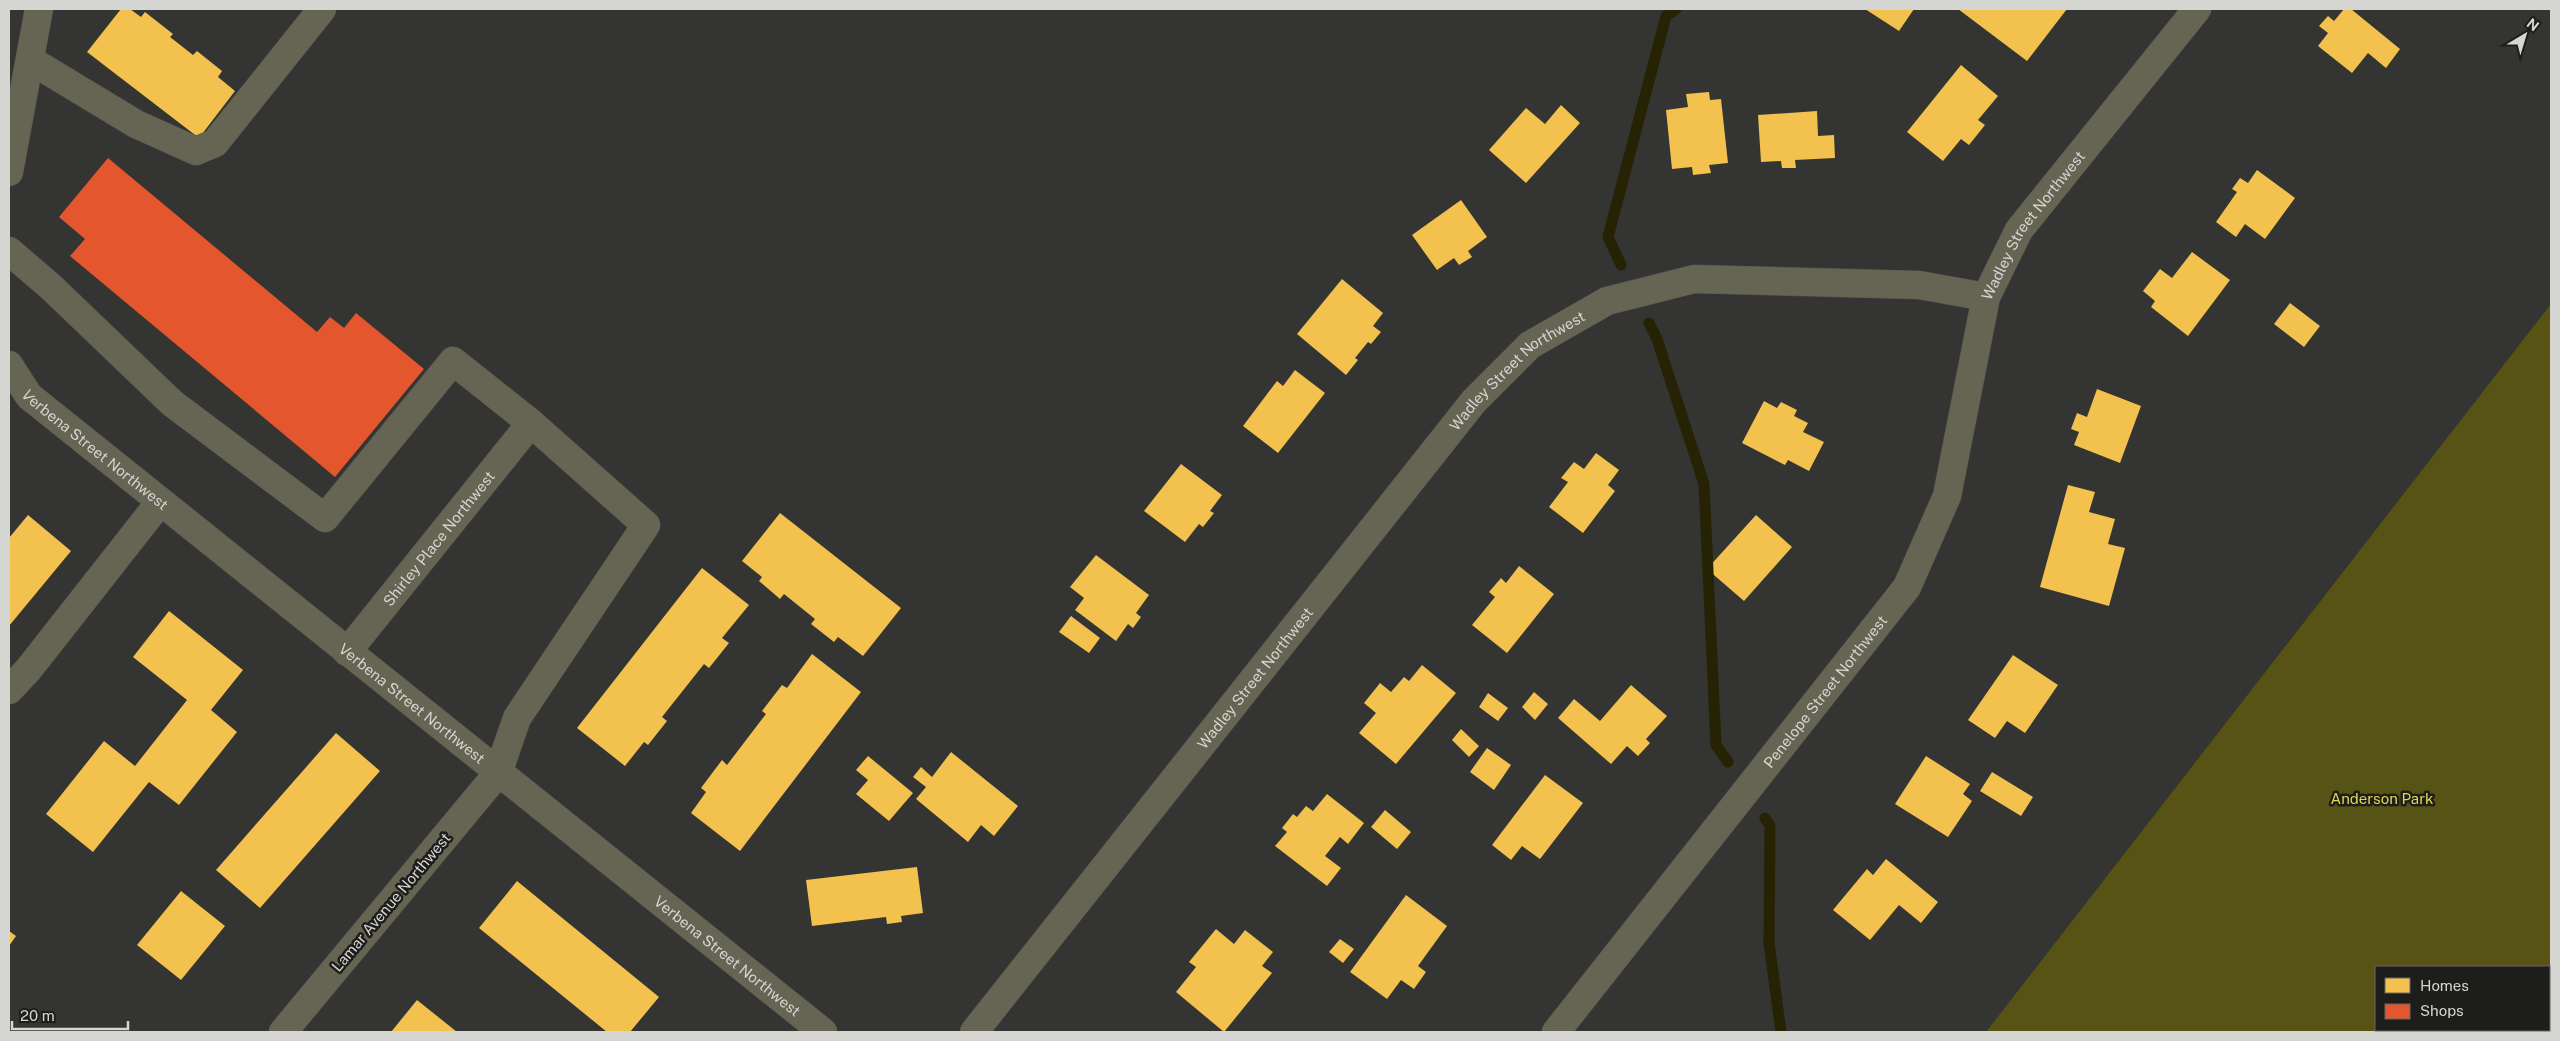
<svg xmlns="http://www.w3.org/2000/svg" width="2560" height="1041" font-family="'Public Sans',sans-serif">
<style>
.green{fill:#575314;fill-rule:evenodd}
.homes{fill:#f2c14e}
.shops{fill:#e4572e}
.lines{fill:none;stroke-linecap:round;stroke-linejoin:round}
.stream{stroke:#252304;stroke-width:11}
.minor-casing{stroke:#51514f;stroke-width:29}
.minor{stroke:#666452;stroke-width:28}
.labels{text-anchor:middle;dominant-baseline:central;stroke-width:5;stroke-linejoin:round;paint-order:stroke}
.street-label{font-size:15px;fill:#d5d5d2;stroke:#1d1d1b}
.park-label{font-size:15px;fill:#e2d74c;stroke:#1d1d1b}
</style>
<rect width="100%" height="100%" fill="#343432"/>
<path class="green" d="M2551,304V1032H1986ZM2376,967H2549V1030H2376Z"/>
<path class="homes" d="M121,9H130L141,17L145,12L173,34L170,37L193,55L197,51L222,71L218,77L235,91L199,138L87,52Z
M1865,9H1914L1899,31Z
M1958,9H2067L2027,61Z
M2344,9H2351L2400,49L2386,68L2368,53L2352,73L2318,46L2328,33L2319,26L2328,16L2334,21Z
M1961,65L1998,96L1978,120L1985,125L1969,145L1961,139L1943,161L1907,132Z
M1709,92L1710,100L1721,99L1728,163L1709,165L1711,173L1693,175L1692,167L1672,169L1666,110L1688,107L1686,94Z
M1561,105L1580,123L1526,183L1489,150L1526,108L1545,124Z
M1817,111L1818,136L1834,135L1835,158L1795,160L1796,168H1782L1781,161L1761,162L1758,115Z
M2257,170L2295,198L2265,239L2245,224L2236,237L2216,222L2237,192L2232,189L2240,178L2248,183Z
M1461,200L1487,237L1468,251L1472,257L1459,265L1454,258L1437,270L1412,235Z
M2192,252L2230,280L2188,336L2151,307L2155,301L2143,291L2160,269L2172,278Z
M1342,279L1383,313L1373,326L1381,332L1371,344L1368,342L1355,358L1358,360L1346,375L1297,334Z
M2290,303L2320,326L2304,347L2274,324Z
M1295,370L1325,393L1278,453L1243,426L1277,381L1283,386Z
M2097,389L2141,406L2120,463L2074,445L2079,432L2071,429L2077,413L2087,417Z
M1764,401L1777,408L1781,402L1797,410L1794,416L1808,423L1803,432L1824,442L1809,471L1788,460L1785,465L1742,443Z
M1596,453L1619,470L1608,485L1615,491L1583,533L1549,507L1568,482L1561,478L1574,462L1584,469Z
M1181,464L1222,495L1210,511L1214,513L1203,527L1199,524L1185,542L1144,511Z
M2068,485L2095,492L2089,512L2115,519L2108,544L2125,548L2109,606L2040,587Z
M780,513L901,608L863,656L838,637L834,642L811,624L815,619L784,594L780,599L759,581L762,577L742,561Z
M28,515L71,551L9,626V538Z
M1756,515L1792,547L1744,601L1707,569Z
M1096,555L1149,595L1136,613L1141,617L1133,628L1128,624L1116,641L1075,610L1084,598L1070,587Z
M1519,566L1554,594L1507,653L1472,625L1495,597L1489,592L1501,578L1506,583Z
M702,568L749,605L722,638L729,643L709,668L704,664L662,717L667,721L648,745L644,742L625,766L577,728Z
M169,611L243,670L211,710L237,732L179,805L149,782L93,852L46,814L104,741L135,766L187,700L133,657Z
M1071,616L1100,638L1089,653L1059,632Z
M812,654L861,692L740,851L691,813L706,792L701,788L722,760L727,765L766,714L762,711L782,685L787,688Z
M2013,655L2058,685L2025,733L2007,721L1995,738L1968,720Z
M1422,665L1456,693L1396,764L1359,733L1376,713L1364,703L1380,683L1391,692L1404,677L1409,681Z
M1631,685L1667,716L1646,739L1650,743L1638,756L1627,746L1611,764L1558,718L1574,699L1600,721Z
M1534,692L1548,704L1535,720L1522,707Z
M1488,693L1508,708L1498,721L1479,707Z
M1461,729L1479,746L1469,757L1452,740Z
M336,733L380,771L260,908L216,870Z
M1487,748L1511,765L1494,790L1470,772Z
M951,752L1018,806L994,836L981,825L968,842L916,799L926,787L913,777L921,767L932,777Z
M868,756L913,793L889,821L856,794L868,780L856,770Z
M1926,756L1970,784L1963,794L1972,801L1948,837L1895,804Z
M1992,772L2033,797L2021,816L1980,791Z
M1545,775L1583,803L1540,859L1522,846L1511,860L1492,845Z
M1327,794L1364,823L1348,844L1340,837L1325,856L1341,868L1327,886L1275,846L1287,832L1282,828L1293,814L1297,817L1306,806L1313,811Z
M1385,810L1411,832L1397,849L1371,827Z
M1886,859L1938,902L1921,923L1899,905L1870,940L1833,910L1867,869L1873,875Z
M917,867L923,913L901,916L902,922L887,924L886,917L812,926L806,880Z
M517,881L659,997L630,1032H607L479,928Z
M181,891L225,926L181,980L137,945Z
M1406,895L1447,926L1418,966L1426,972L1414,989L1401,980L1387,999L1350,972Z
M1216,929L1234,944L1245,930L1273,952L1262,966L1272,973L1224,1032L1176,992L1196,967L1189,962Z
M9,931L16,936L9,946Z
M1340,939L1354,949L1343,963L1329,952Z
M417,1000L457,1032H391Z"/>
<path class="shops" d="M108,158L317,332L330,317L344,328L356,313L424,369L335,477L70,256L85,239L59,217Z"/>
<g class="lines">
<path class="stream" d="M1621,265L1608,237L1666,16L1676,9
M1649,323L1657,339L1704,484L1716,745L1728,762
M1765,818L1770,826L1769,943L1781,1032"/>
<g class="minor-casing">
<g id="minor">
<path d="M30,60L136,124L196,151L215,143L322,9"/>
<path d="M9,172L39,9"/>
<path d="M9,251L51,287L172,403L325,518L453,361L531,423L646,525L517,718L498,773L283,1032"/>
<path id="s1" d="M9,365L29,396L823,1032"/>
<path id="s2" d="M347,652L531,423"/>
<path d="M9,690L28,670L160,502"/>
<path id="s3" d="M974,1032L1474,401L1530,345L1607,301L1694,279L1919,285L1986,297"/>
<path id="s4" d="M1556,1032L1907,587L1947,496L1986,297L2019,230L2197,9"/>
</g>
</g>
<use href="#minor" class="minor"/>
</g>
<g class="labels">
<g class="street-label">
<text stroke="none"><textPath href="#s4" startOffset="955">Wadley Street Northwest</textPath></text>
<text stroke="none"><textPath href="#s3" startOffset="858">Wadley Street Northwest</textPath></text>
<text stroke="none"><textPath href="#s1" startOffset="122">Verbena Street Northwest</textPath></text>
<text stroke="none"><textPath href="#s2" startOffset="146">Shirley Place Northwest</textPath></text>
<text stroke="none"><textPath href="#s3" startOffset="452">Wadley Street Northwest</textPath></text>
<text stroke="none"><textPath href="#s4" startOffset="434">Penelope Street Northwest</textPath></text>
<text stroke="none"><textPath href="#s1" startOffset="528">Verbena Street Northwest</textPath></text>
<text transform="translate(391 902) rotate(-50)">Lamar Avenue Northwest</text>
<text stroke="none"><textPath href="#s1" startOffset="932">Verbena Street Northwest</textPath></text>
</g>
<g class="park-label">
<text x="2382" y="798">Anderson Park</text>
</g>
</g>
<rect width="2560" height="1041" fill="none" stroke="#d5d5d2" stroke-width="20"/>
<rect x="2375" y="966" width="175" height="65" fill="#1d1d1b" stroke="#676764"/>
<rect x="2385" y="978" width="25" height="15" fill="#f2c14e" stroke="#676764"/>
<text x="2420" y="991" font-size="15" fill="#d5d5d2">Homes</text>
<rect x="2385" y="1004" width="25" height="15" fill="#e4572e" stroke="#676764"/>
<text x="2420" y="1016" font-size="15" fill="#d5d5d2">Shops</text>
<g transform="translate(2525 35) rotate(38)" stroke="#1d1d1b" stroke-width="4" paint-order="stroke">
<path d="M0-4L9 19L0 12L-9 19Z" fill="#d5d5d2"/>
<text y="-8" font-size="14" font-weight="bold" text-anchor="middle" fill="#d5d5d2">N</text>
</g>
<path d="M12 1021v8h116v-8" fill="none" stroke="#d5d5d2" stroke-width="2.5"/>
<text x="20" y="1021" font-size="15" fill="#d5d5d2" stroke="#1d1d1b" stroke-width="4" paint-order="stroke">20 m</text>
</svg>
